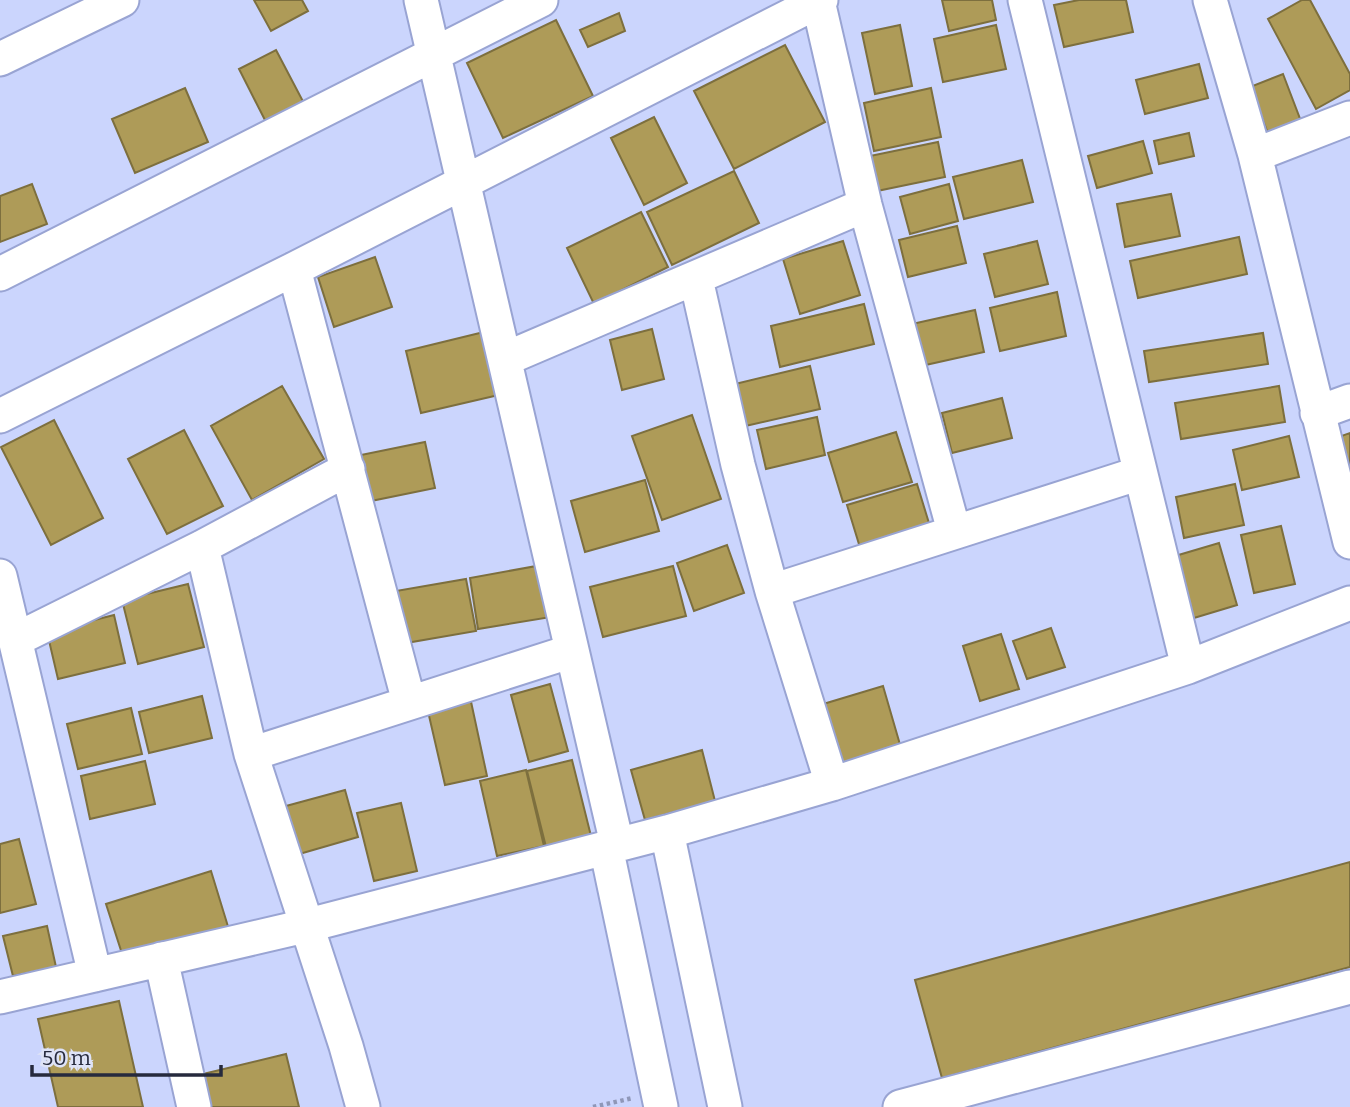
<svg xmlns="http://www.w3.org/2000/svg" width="1350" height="1107" font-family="Bitter,serif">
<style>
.building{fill:#ae9b58;stroke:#7d6f3e;stroke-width:2}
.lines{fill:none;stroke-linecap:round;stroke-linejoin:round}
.minor-casing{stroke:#99a4d3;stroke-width:37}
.path{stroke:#8f97b8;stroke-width:4.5;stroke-dasharray:3.5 3.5;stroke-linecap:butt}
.minor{stroke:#fff;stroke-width:33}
</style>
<rect width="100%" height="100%" fill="#cbd5fd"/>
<path class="building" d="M254,0H302L308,11L271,31Z
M942,0H992L996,20L949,31Z
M1079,0H1126L1133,32L1064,47L1054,5Z
M1302,0H1310L1350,74V90L1316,109L1268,19Z
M619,13L625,31L588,47L580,30Z
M556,20L593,96L503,138L467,63Z
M900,25L912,86L875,94L862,33Z
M996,25L1006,69L943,82L934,39Z
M785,45L825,122L734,169L694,91Z
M276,50L307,109L269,128L239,69Z
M1199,64L1208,98L1145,114L1136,80Z
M1283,74L1302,124L1269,136L1250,87Z
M185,88L208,142L135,173L112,119Z
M931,88L941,137L874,151L864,103Z
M654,117L687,183L644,205L611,138Z
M1189,133L1194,156L1159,164L1154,141Z
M1143,141L1152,173L1097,188L1088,156Z
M938,142L945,177L877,191L870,156Z
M1022,160L1033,202L964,219L953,177Z
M734,171L759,223L672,265L647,212Z
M32,184L47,224L0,242V196Z
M949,184L958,221L910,234L900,197Z
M1171,194L1180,236L1125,247L1117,204Z
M641,212L668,267L594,304L567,248Z
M957,226L966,263L908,277L899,240Z
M1239,237L1247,274L1138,298L1130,261Z
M843,241L860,295L800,314L783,259Z
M1037,241L1048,284L995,297L984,254Z
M375,257L392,307L334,327L318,277Z
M1057,292L1066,336L1000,351L990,308Z
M864,304L874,344L780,367L771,326Z
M975,310L984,352L921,366L912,324Z
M652,329L664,379L622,390L610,340Z
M488,331L503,394L421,413L406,351Z
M1263,333L1268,364L1149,382L1144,351Z
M810,366L820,409L741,427L731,385Z
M282,386L324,459L252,500L211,426Z
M1279,386L1285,422L1181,439L1175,403Z
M1002,398L1012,438L952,453L942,413Z
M692,415L721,499L662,520L632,436Z
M817,417L825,455L766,469L757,430Z
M54,420L103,518L51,545L1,447Z
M184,430L223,506L167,534L128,459Z
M896,432L912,482L843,502L828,453Z
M1350,433V498L1330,440Z
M1289,436L1299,477L1242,490L1233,450Z
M425,442L435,488L371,501L361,455Z
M645,480L659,531L585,552L571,501Z
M917,484L932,533L862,554L847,505Z
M1235,484L1244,525L1184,538L1176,497Z
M1281,526L1295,584L1254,593L1241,535Z
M1219,543L1237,605L1184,621L1165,559Z
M727,545L744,593L694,611L677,563Z
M542,565L551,617L478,629L470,578Z
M673,566L686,616L603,637L590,587Z
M466,579L476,631L406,643L396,591Z
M188,584L204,647L138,664L122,600Z
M114,615L125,663L58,679L47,632Z
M1051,628L1065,667L1027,679L1013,641Z
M1001,634L1019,689L980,701L963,646Z
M550,684L568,751L529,762L511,695Z
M883,686L901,748L838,766L820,705Z
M202,696L212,738L149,753L139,712Z
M470,697L487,776L445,785L427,707Z
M131,708L142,754L78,769L67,724Z
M702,750L715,801L645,820L631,770Z
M572,760L591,836L546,847L527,771Z
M145,761L155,804L90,819L81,776Z
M526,770L544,846L497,856L480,781Z
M345,790L358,837L289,857L275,809Z
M401,803L417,871L374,881L357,813Z
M19,839L36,904L0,913V844Z
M1350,862V967L942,1078L915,980Z
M211,871L230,933L126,966L106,904Z
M47,926L56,967L13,976L3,936Z
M119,1001L143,1107H58L38,1019Z
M286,1054L299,1107H211L203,1074Z"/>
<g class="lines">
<g class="minor-casing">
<path id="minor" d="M421,0L617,844
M1025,0L1188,667
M1210,0L1255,155L1350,542
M818,1L865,205L954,531
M0,59L122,0
M1255,155L1350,118
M294,269L409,702
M0,274L541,0
M696,279L738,465L772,591L832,784
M505,359L865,205
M1317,413L1350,401
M0,416L294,269L821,0
M202,547L251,754L346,1046L363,1107
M0,576L95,975
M772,591L1140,473
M15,640L202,547L348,469
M251,754L572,651
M667,832L725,1107
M606,847L661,1107
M161,959L194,1107
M0,997L305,926L667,832L832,784L1188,667L1350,603
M900,1107L1350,987"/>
</g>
<path class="path" d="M593,1107L633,1098"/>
<use href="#minor" class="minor"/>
</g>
<path d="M32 1065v10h189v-10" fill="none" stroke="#262a3d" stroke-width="3.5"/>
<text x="42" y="1065" font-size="21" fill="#262a3d" stroke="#dee3f7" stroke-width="5" paint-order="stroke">50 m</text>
</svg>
